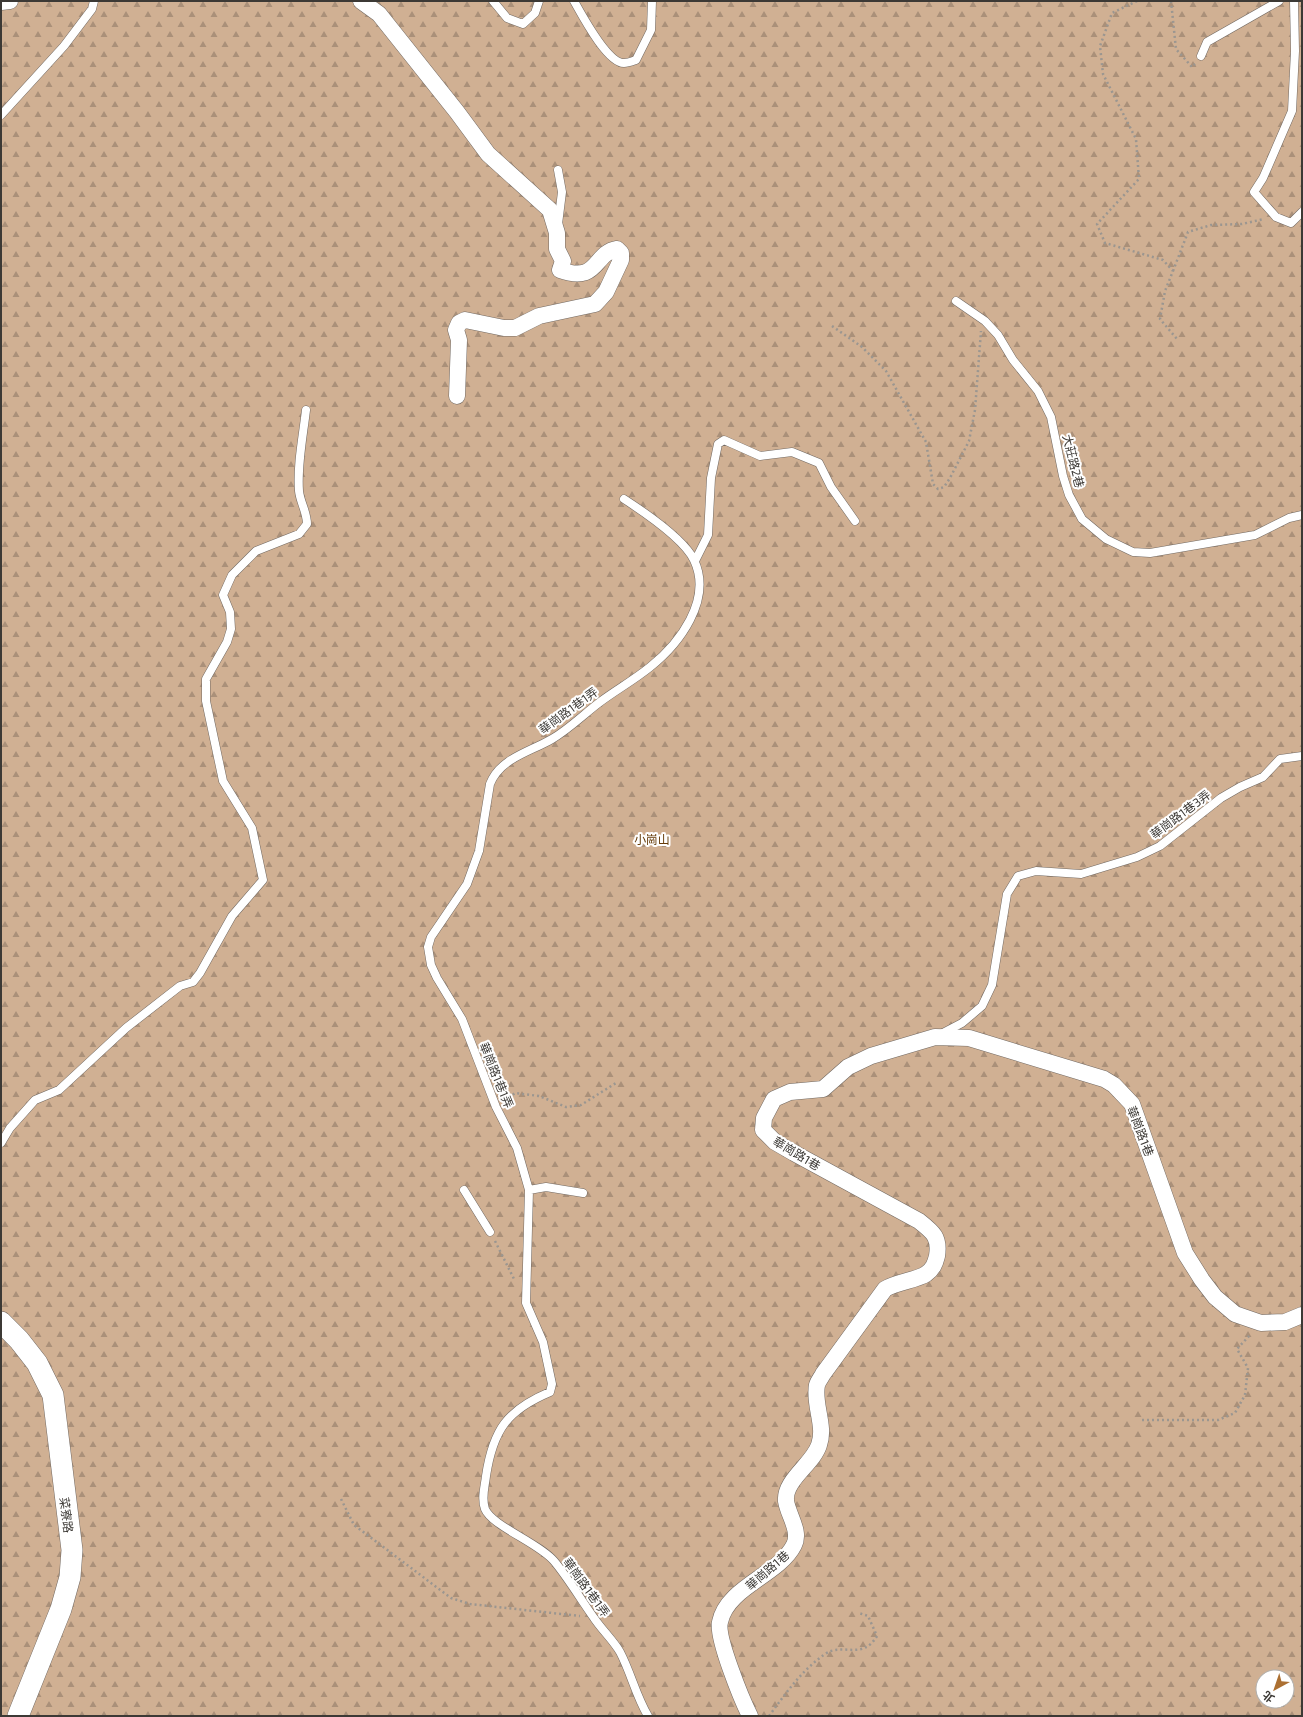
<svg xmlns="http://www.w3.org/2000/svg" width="1303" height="1717" font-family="'Exo 2','Noto Sans TC',sans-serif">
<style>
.forest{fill:url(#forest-firs);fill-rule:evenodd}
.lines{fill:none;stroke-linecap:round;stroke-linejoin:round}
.service-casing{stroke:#726962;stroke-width:9}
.minor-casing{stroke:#726962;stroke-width:17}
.tertiary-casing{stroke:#726962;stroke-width:22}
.path{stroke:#9b9690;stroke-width:2.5;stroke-dasharray:2 3;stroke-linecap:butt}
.service{stroke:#fff;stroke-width:8}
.minor{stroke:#fff;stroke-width:16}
.tertiary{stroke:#fff;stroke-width:21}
.labels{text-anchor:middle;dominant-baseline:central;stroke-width:4;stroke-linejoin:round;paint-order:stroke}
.street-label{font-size:12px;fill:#3c3935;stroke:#fff}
.park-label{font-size:12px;fill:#653b08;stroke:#fff}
</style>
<defs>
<pattern id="forest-firs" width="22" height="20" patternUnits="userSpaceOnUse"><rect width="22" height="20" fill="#d0b093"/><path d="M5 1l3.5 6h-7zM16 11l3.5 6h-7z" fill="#aa9079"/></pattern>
</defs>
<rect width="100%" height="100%" fill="#fef6ef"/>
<path class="forest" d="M1,1H1302V1716H1ZM1263,1677H1287V1701H1263Z"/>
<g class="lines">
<g class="service-casing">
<path id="service" d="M493,1L507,18L523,24L535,13L539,1
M574,1C582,15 607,63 624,63C628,63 633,61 636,60L651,30L652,1
M1294,1L1295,51L1292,111L1263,178L1254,192L1276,217L1291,223L1302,212
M1201,56L1207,42L1279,1
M1,115L64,46L92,9L94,1
M558,170L562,192L558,224
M956,301L985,321L998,335L1013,360L1038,391L1051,417L1063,476L1069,495L1082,519L1106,539L1133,552L1150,553L1255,535L1289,518L1302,515
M624,499C644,512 684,539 694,560C713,600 679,644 650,667C634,680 616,690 600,702C584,714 569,729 552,739C530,752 500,758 490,784L479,851L467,884L431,937L428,947L431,965L437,978L462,1019L496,1107L517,1148L529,1190L526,1303L543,1342L552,1384L550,1392C507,1410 493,1430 486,1476C485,1486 481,1498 485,1509C492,1526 539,1543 554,1561C569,1579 581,1600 594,1618C602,1630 613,1640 620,1652C631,1673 636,1696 648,1716
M695,561L708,535L711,478L718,444L724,440L760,456L792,452L819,463L831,487L855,521
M941,1034L962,1023L982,1006L992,985L1007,894L1018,876L1036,871L1081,874L1137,857L1160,846L1221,798L1240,787L1263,777L1280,759L1302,756
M1,1143L10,1128L35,1100L59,1090L126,1028L180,986L193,982L200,973L232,916L263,880L252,828L223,781L206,701V679L227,642L231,629L230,612L223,595L232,575L256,551L299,534L307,524C307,512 300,502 299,491C297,465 303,436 306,410
M464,1190L490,1232
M529,1190L546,1187L583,1193"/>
</g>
<g class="minor-casing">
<path id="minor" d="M361,1L379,14L457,112L488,154L550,210L557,233V249L563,261L560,270C599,284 593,253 617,249L621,253V260L606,292L595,304L539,316L515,328H504L465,320L459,323L456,330L459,340L457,396
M1,2L10,1
M750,1716C742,1700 716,1637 720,1622C727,1587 779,1575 794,1545C801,1531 788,1515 786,1501C784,1480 813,1464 819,1445C826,1426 813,1404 817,1385C818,1381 821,1378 823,1374L885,1289C897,1282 917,1280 926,1274C933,1269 935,1264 937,1256C940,1237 933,1232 919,1221L794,1153L775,1142L763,1130L764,1118L774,1099L790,1092L823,1089L848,1067L871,1056L935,1037L969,1038L1104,1079L1114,1085L1132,1104L1185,1253L1202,1280L1215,1297L1235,1314L1261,1323L1285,1322L1302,1315"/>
</g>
<g class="tertiary-casing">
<path id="tertiary" d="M1,1322L19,1340L37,1363L53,1395L72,1550L70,1577L61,1609L18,1716"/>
</g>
<path class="path" d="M1137,1L1112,13L1100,46L1103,74L1136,139L1139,179L1097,224L1105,243L1163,260L1173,271L1165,291L1160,319L1177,339
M1171,1L1176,49L1192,67L1195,64
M1173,271L1188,232L1211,225L1242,224L1264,219
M832,326L862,347L886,371L926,442L933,484L938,489L944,487L950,478L969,441L975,410L981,331
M505,1101L515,1093L539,1096L566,1107L581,1105L616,1083
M495,1241L515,1281
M1142,1420H1218L1235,1413L1245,1395L1248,1368L1237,1349L1250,1335
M341,1499L354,1525L451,1598L470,1604L580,1616
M769,1716C786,1693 801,1671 825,1654C843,1642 862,1661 877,1636L868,1616L859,1613"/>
<use href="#service" class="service"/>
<use href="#minor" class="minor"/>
<use href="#tertiary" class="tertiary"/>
</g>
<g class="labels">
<g class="street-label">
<text transform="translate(1074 461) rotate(76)">大莊路2巷</text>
<text transform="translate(568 710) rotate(-36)">華崗路1巷1弄</text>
<text transform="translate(1180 814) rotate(-37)">華崗路1巷3弄</text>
<text transform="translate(497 1075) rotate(68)">華崗路1巷1弄</text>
<text transform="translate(1141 1131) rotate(69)">華崗路1巷</text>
<text transform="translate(797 1153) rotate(31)">華崗路1巷</text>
<text transform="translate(67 1515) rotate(83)">菜寮路</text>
<text transform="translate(767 1570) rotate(-41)">華崗路1巷</text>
<text transform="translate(587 1587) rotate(54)">華崗路1巷1弄</text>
</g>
<g class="park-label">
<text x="652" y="839">小崗山</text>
</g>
</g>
<rect width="1303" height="1717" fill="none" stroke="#3c3935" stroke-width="4"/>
<g transform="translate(1275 1689) rotate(220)"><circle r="19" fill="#ffffff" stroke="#b1b0ae"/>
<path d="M0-3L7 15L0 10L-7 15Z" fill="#ac7032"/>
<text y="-6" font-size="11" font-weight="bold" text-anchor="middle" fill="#3c3935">北</text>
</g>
</svg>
